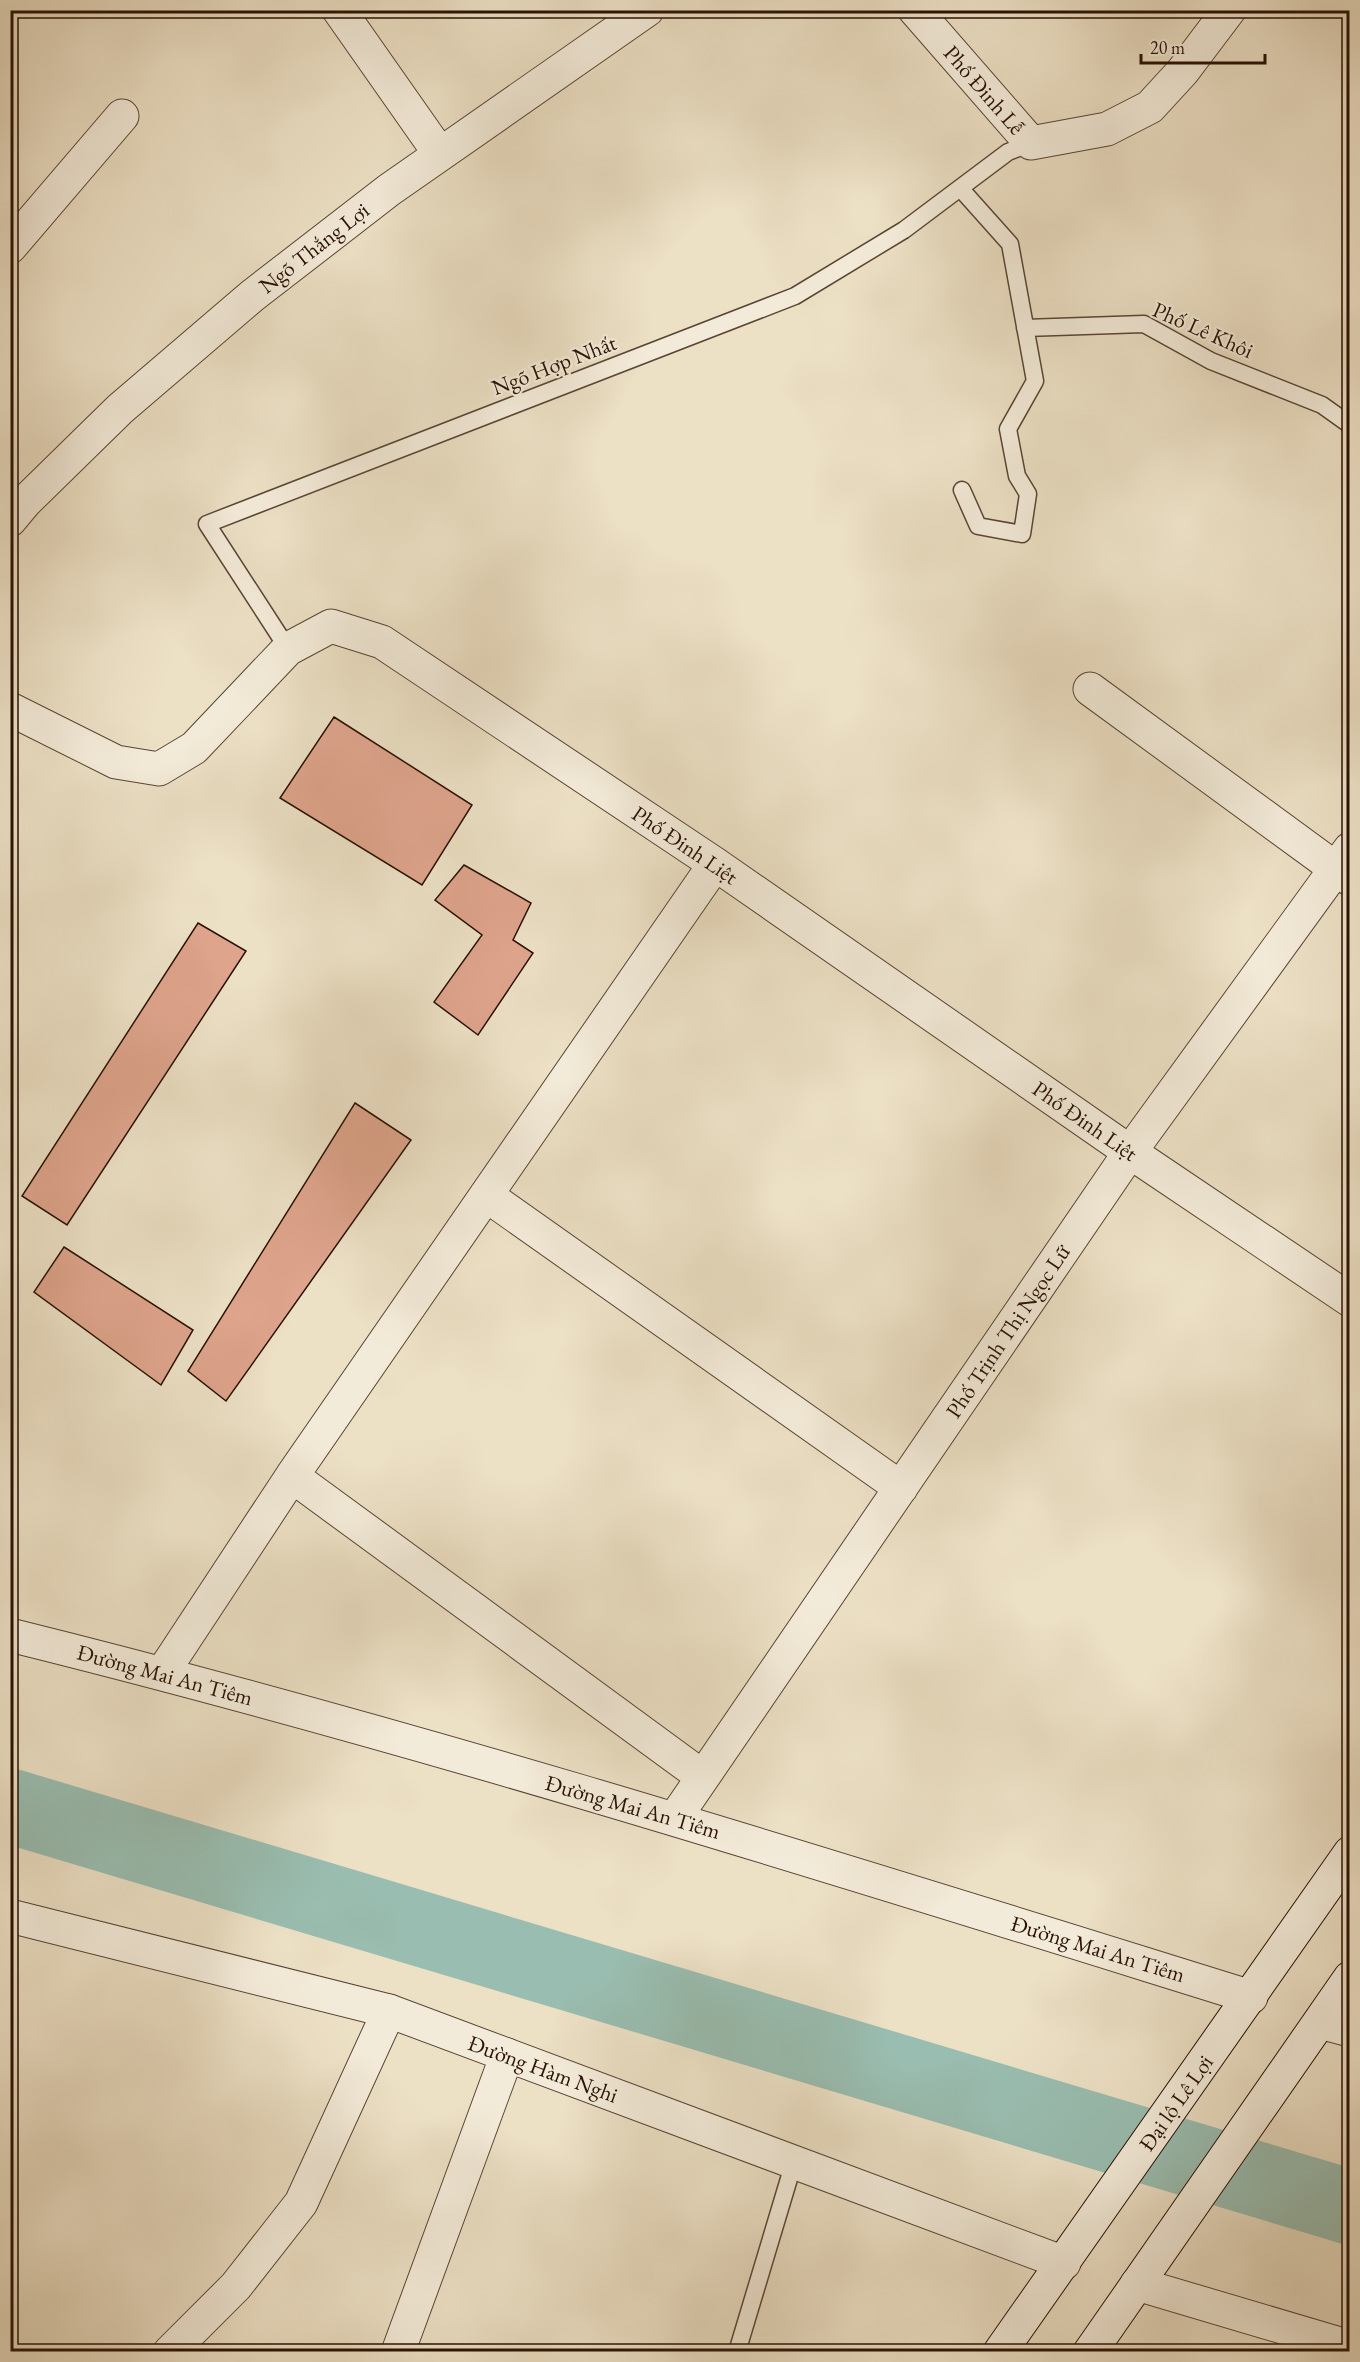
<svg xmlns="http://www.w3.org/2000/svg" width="1360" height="2362" font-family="'EB Garamond',serif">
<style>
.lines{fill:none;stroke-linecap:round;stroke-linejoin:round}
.river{stroke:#99bdb0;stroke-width:75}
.building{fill:#dea48c;stroke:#291104;stroke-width:1.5}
.service-casing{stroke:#5a4534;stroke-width:19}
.minor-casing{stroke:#5a4534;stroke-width:35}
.tertiary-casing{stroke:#5a4534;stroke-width:35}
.secondary-casing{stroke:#291104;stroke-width:35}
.service{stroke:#f3ebd9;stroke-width:16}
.minor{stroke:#f3ebd9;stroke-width:33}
.tertiary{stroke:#f3ebd9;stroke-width:33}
.secondary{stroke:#f3ebd9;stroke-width:33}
.labels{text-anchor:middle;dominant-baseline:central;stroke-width:4.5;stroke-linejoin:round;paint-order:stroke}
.street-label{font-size:22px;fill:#291104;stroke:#f3ebd9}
</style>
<rect width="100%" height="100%" fill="#ece0c5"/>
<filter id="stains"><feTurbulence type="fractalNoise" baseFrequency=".00333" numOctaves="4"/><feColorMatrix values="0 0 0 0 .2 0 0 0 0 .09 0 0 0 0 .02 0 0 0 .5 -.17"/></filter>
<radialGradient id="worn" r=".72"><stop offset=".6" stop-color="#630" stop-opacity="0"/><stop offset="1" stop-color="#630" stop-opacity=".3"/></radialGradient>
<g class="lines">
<path class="river" d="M10,1806L1350,2207"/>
</g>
<path class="building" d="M334,717L472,805L422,885L280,798Z
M464,865L531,903L513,940L533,953L478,1035L434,1002L482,935L435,900Z
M198,923L246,951L67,1225L22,1196Z
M355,1103L411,1140L226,1401L188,1371Z
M64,1247L193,1330L161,1385L34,1292Z"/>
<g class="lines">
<g class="service-casing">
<path id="service" d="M960,188L1010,244L1035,381L1008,429L1017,476L1028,494L1022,534L978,526L962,490
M1025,328L1144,324L1211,361L1322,405L1350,425
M288,649L207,524L795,296L904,230L1008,152L1031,143
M737,2352L794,2162"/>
</g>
<g class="minor-casing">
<path id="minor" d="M339,10L440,154
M915,10L1031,143L1107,129L1150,107L1183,71L1229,10
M10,247L122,116
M10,520L25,502L120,409L252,296L389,190L647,10
M1090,689L1350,879
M10,709L116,762L159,769L194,748L288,649L331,626L382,642L715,864L1130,1152L1350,1300
M486,1195L901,1488
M292,1476L703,1777
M10,1635C429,1739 839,1869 1251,1997
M163,1672L292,1476L715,864
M675,1818L1130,1152L1350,849
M170,2352L236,2286L301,2203L389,2011
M398,2352L507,2055"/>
</g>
<g class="tertiary-casing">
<path id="tertiary" d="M10,1916L389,2011L1064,2263
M1320,2022L1350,2030
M1137,2284L1350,2347"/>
</g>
<g class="secondary-casing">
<path id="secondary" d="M1000,2352L1350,1853
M1090,2352L1350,1978"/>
</g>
<use href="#service" class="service"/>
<use href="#minor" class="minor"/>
<use href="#tertiary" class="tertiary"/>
<use href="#secondary" class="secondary"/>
</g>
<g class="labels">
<g class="street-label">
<text transform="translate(984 90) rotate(49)">Phố Đinh Lễ</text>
<text transform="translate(314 248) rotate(-38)">Ngõ Thắng Lợi</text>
<text transform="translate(1203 330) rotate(24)">Phố Lê Khôi</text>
<text transform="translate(554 365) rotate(-21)">Ngõ Hợp Nhất</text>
<text transform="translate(685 845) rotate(34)">Phố Đinh Liệt</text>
<text transform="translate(1085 1121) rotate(35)">Phố Đinh Liệt</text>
<text transform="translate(1008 1331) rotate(-56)">Phố Trịnh Thị Ngọc Lữ</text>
<text transform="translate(165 1675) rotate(15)">Đường Mai An Tiêm</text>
<text transform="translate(633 1807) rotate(16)">Đường Mai An Tiêm</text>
<text transform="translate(1098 1949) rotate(17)">Đường Mai An Tiêm</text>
<text transform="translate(543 2069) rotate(20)">Đường Hàm Nghi</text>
<text transform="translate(1176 2103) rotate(-55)">Đại lộ Lê Lợi</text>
</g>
</g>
<rect width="1360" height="2362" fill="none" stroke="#ece0c5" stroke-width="36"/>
<rect x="12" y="12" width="1336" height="2338" fill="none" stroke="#291104" stroke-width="3"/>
<rect x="18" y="18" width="1324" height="2326" fill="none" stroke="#291104" stroke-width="1.5"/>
<path d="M1141 54v9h124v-9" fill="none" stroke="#291104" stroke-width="3"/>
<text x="1150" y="54" font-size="18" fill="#291104" stroke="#f3ebd9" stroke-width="4.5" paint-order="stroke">20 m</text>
<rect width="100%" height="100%" filter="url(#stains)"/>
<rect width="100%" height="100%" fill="url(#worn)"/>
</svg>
